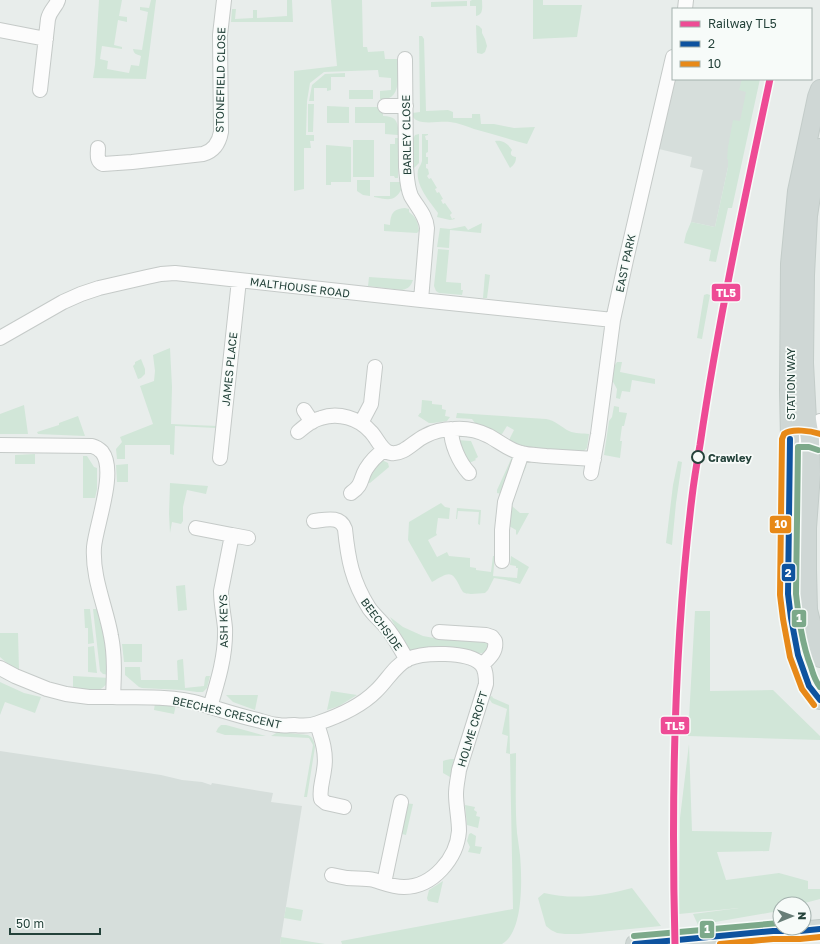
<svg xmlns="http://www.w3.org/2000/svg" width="820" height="944" font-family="'Golos Text',sans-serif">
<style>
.built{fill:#d6dedb}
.green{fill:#d1e6d8}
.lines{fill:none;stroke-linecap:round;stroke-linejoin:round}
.minor-casing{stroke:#c5cac8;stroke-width:16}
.major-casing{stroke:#c3ccc9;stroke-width:20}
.minor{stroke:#fcfcfc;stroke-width:14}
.major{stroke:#cfd7d5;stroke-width:18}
.bus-1-casing{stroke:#f7fbf9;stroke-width:9}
.bus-2-casing{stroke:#f7fbf9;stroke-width:9}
.bus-3-casing{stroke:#f7fbf9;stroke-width:9}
.bus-1{stroke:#0e539f;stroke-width:6}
.bus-2{stroke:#e78918;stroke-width:6}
.bus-3{stroke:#7ca98a;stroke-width:6}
.rail-1-casing{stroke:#f7fbf9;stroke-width:10}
.rail-1{stroke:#ee4b95;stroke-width:7}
.stop-dot{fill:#f7fbf9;stroke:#24423a;stroke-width:2}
.labels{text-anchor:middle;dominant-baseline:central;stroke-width:3.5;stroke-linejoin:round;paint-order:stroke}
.street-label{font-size:11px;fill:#24423a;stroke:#f7fbf9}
.stop-label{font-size:11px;font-weight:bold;fill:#24423a;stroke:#f7fbf9;text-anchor:start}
.line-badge{stroke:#f7fbf9;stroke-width:1.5}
.badge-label{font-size:11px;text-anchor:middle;font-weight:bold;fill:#fff}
</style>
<rect width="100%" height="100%" fill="#e8edeb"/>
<path class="built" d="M675,79H743L750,81L734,160H728V167L715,227L691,222L703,170L690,167L692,157L659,149L661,141V139Z
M0,751L161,775L182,780L202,782L211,785L212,783L273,793L271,802L302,806L280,944H0Z"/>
<path class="green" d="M99,0H122L119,16L127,17V22L118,20L114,45L122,47V49L102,46L100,59L108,61L107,69L129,73L131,65L139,66L141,56C136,54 134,54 133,49L142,50L148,12L140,10V7L149,8L151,0H156L146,79L93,78L95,65Z
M287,0H292L293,22H231L232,9H236L235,19L253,18V10H257V18L287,16Z
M331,0H362L363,47H367L368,52L384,51L385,59H398C398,70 401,93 389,98C386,99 383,99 380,99V91L391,90V78L379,77L378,70L324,72L310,83L307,101L306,135H314V141H310L311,148H304V189L294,191V71L337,66Z
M472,0H482C482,6 484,15 476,16V6H470V1Z
M533,0H543V5H582L577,37L533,39Z
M467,1V6L431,7V2Z
M476,25L479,26L482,29V33L485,39L487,46L485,52L482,54L477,53Z
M419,36H422L424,39L426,111L448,110L453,112V118H472V114H480L481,124H494L514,128L535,127L527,144C509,139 492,134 474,129C466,126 458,123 450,122C440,120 413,128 412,113L420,112Z
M345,73V77H331V90L327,91V88H314V101H309L312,85L325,74Z
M742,79H760L732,208H728L716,262L709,261L711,250L684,243L686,234L691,222L715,227L728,167V159H727L728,147L733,120L740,121L746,92L739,90Z
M349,90H373V99H349Z
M308,104H314L313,132H308Z
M327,106L349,107V123H327Z
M355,107H383V116C396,116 399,122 398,135L385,134V123H355Z
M419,134V163L414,168V161L413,159V139L415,135Z
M422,134H428V135L425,136L426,140H428V152L426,153V157H428V164H426V168L428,169L429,174L427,176L429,179L431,178L437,188L435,189L437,193L439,192L443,199L441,200L443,204L445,203L452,213L450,215L452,219L454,218L455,219L450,220L437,217L438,213C430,202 415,185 418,170C419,167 421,165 422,161Z
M395,138H399L398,178H395L394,176H390V144H395Z
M353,140H374V177H353Z
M495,141C503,140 508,144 512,150C509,154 512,157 516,157C516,162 514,165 510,168Z
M326,145L351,147V182H331V185H326Z
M357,180H370V196L363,195L357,191Z
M390,182H400L401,190C394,203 386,199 374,197V196H390Z
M405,208L409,209V212C416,217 418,222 419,231L417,233L384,231V224L390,225C391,213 393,209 405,208Z
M482,223L481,233L450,230L449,248L437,247L440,228L450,229L465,226L468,230Z
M438,249L449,250L446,282L461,283V290H463L462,295L439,293L436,291L434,286Z
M485,274L490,275L487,298H483Z
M369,277L413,280C411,286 408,289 402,290L368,286Z
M707,294L710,295L702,339L697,338L704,295Z
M170,348L172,387L171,424L217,426L216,428L175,426L174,455L170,454V445H125V459H117L116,449L122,442L120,437L153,424L140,386L154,381L155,371L153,355Z
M141,359L145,369V374L141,378L138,379L133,366L135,364V362Z
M617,362H622L620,372L655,379V384L632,380L630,392L622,391L620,399L616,398L617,389L612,380L615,365Z
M422,400L432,401V404L442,405V409L446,410L445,416L450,417L447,421L433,423H429L418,416L420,413H421Z
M24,405L28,434H0V414Z
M614,406L619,407V412L627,413L624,426H622L620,441H622L620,458L604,455L609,421L612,417Z
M457,413L546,419C555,420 561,427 569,431C575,434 583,433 589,434L587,448L583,452L527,448L510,443V438L514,430L507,426L502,434L499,435L481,425L475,423L472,419L456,418Z
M78,416L85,436L38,434L37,432L59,425V423Z
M457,440L471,441L478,457L475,459L476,460L469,463Z
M35,454V464H15V455Z
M83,456H87L94,467L97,468V489L95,498H83Z
M381,457L384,461L388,463L389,467L370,483L365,482L367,474H372L379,463Z
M512,457L516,458L502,494L497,493V490Z
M523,460L527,461L526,467L519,482L512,506L520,513H529L517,535L516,534V530L509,526V504Z
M678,461L682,462L676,503L672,545L666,543L673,485Z
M128,464V482H117L116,465Z
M170,483L208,486L206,494L187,490L183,507V521L181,524L172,522L170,533L169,514Z
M441,503L445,507L450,508L449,519L438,518L436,533L437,535L428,540L437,557L447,552L449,556L470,558V567L476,568V570L491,572L493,556H495L493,576L517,578L518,568H516V566L510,565L511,556L529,567L520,584L506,580L494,578L488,590L485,593C480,593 469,595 465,593C463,593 462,590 461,589C452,569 449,572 432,582L408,540L409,522Z
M457,508L481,510L480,525L478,524L479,512L458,511L457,519H456Z
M185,585L187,610L178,611L176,586Z
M84,609H90L94,643L88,644V628H85Z
M93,609H101L110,675L103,674L100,671Z
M695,611H710V691L773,690L820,736V740L688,736Z
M390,617L403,627L423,636L434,638L488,643C487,656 481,654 471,651L410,650L407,647Z
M0,633H18L19,670H15L0,657Z
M122,644H142V662H124Z
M94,646L97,673L88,672V647Z
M183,659L185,688L204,686L205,678L206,676H210L207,688L203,692H197L182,690L142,688L139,687L125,675V667H140L141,680H178L177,661L178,660Z
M73,676L110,678C101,696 90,691 73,689Z
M0,682L24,693L41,697L35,713L5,702L0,715Z
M331,691L357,695L339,706L327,710Z
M226,695H258L255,710L233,702Z
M492,696L493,698L509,705L510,754L516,753C516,780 515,807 517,833C518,840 519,847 520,855C522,877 524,932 502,944H342L341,941L513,909L510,754L506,753L508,736L502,734L507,709L492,703L490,700V697Z
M155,703L176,704L174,714L154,710Z
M221,725H226L266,736L230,735H225L216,732L218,728Z
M278,732L308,735C313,737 314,742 315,747L307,797H304L313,745L309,738L271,736Z
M689,744L692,831L772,832L769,851L717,852L726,880L779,873L808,881V889H820V899L801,904H780V910L773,912L698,925L693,914L739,908L679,914L680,818Z
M451,759H454L450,777L443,773V761L446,760Z
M404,803L413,804L406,835L398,833Z
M465,805L475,807L474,810L477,812L476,816L480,817L478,828L467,825Z
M471,833L476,836L475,846L482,847L480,854L468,852L470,847L467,841L469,834Z
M443,881L438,903L428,901L427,898L429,890Z
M632,888L661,926L579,934H565L557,933L551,930L546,926L538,898L544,893C573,900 603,896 632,888Z
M286,907L303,910L301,921L284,918Z
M281,937L325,944H280Z"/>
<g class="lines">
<g class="minor-casing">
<path id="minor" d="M685,9L686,0
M0,30L46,39
M405,59L406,167C407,177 407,187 411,196C417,207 426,215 427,228L421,300
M40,90L48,19C50,10 56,7 58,0
M385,106H406
M98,148C98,154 96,161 103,164L132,162L203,154C214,151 219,143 221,132L220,35L224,0
M0,338L63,302L81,294L99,288L147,277L161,274L175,273L203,276L421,300L613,320
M304,410L312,422
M361,423L371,404L375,367
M451,429C451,444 459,462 469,473
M298,432C305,426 312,420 321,418C338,412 359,418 371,432C377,438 382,452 391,453C404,455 414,441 425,436C434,431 444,429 454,429C466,428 479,431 489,436C500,442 509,450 521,453C529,455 537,455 546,456C562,457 578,458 594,459
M790,439H810L820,442
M810,439L820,421
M0,445L92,446C96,447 99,449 102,452C117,471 96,525 94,547C92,578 106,607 111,636C115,656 114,677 113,697H89L66,694L47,689L15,676L0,668
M220,458L239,280
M591,473L598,434L613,320L626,260L673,57
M351,493C363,485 360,479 366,469C371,461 377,455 384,450
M314,521C325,520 340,515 345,529C348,559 352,581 369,608C373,614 380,620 385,626C394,636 400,648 407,660
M196,528L232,535
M502,561V530L505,502L522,453
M439,632L486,635L492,637L495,641C497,652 489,658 482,665
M113,697C138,698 164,696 189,701C200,703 210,707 221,710C234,714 248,718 261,721C267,723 273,725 279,725C284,726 289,725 294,725C302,726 311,726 318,723C339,716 360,707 376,691C387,681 394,666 408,659C423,652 468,651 481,664C486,669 486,677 486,684L459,770C458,778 456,786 456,794C456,806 459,819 459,831C457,858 433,887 404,887C393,887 384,883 374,880C365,878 356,879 347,878C342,877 337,876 332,875
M210,707C218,681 226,655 225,628C224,616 221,604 221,591L232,535L248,538
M317,724C322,739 327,754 324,770C323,780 319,789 321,799L326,803L344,807
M384,883L401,802"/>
</g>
<g class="major-casing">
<path id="major" d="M820,89L817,97L797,191L790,264L789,390L790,439L788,594L791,618L798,655L809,686L820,700
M819,148L815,170L808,216L805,275L804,363L807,420L810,439L811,474L807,528V570L808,610L820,658
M635,944L773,931H800L820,929"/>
</g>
<use href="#minor" class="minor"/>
<use href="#major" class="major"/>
<g class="bus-1-casing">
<path id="bus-1" d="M790,439L788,594L791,618L798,655L809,686L820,700
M635,944L773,931H800L820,929"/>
</g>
<g class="bus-2-casing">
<path id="bus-2" d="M814,705L802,689L790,657L783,619L780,595L782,439L784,434C792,428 811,431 820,434
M720,944L773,939H800L820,937"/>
</g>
<g class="bus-3-casing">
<path id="bus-3" d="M818,450L809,447H798L796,594C799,619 802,644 811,667C813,674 815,681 820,687
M634,936L780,923"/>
</g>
<use href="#bus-1" class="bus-1"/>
<use href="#bus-2" class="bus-2"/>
<use href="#bus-3" class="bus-3"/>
<g class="rail-1-casing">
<path id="rail-1" d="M675,944C671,795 674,645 692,497C694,480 697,462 700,445C718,322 744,201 770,79"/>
</g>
<use href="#rail-1" class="rail-1"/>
</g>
<circle class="stop-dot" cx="698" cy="457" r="6"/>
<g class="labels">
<g class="street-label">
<text transform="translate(220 80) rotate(-89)">STONEFIELD CLOSE</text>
<text transform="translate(406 135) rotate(-91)">BARLEY CLOSE</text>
<text transform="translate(625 263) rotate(-78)">EAST PARK</text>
<text transform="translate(300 287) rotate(7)">MALTHOUSE ROAD</text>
<text transform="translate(229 369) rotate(-84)">JAMES PLACE</text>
<text transform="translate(790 384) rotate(-90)">STATION WAY</text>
<text transform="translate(223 621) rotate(-91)">ASH KEYS</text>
<text transform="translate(382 624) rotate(54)">BEECHSIDE</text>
<text transform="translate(227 712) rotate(13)">BEECHES CRESCENT</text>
<text transform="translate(472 729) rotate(-73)">HOLME CROFT</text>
</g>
<g class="stop-label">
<text x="708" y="457">Crawley</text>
</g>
</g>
<g class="line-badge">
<rect x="711" y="283" width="30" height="19" rx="4" fill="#ee4b95"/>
<rect x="769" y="515" width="23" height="19" rx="4" fill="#e78918"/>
<rect x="781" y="563" width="15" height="19" rx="4" fill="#0e539f"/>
<rect x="791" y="609" width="16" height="19" rx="4" fill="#7ca98a"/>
<rect x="660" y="716" width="30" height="19" rx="4" fill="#ee4b95"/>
<rect x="699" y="920" width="16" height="19" rx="4" fill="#7ca98a"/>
</g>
<g class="badge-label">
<text x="726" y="297">TL5</text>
<text x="781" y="528">10</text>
<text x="788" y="577">2</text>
<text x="799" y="622">1</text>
<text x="675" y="730">TL5</text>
<text x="707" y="933">1</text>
</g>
<rect x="672" y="8" width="140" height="72" fill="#f7fbf9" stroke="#a3b1ad"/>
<rect x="680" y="21" width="20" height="6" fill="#ee4b95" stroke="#a3b1ad"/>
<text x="708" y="28" font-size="12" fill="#24423a">Railway TL5</text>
<rect x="680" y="41" width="20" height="6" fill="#0e539f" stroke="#a3b1ad"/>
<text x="708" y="48" font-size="12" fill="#24423a">2</text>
<rect x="680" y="61" width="20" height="6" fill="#e78918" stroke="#a3b1ad"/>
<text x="708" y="68" font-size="12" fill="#24423a">10</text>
<g transform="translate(792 916) rotate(89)"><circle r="19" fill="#f7fbf9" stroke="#a3b1ad"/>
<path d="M0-3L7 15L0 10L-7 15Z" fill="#697e78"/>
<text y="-6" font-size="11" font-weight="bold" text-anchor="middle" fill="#24423a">N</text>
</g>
<path d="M10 928v6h90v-6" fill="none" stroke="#24423a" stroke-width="2"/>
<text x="16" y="928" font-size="12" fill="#24423a" stroke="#f7fbf9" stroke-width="3" paint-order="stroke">50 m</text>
</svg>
